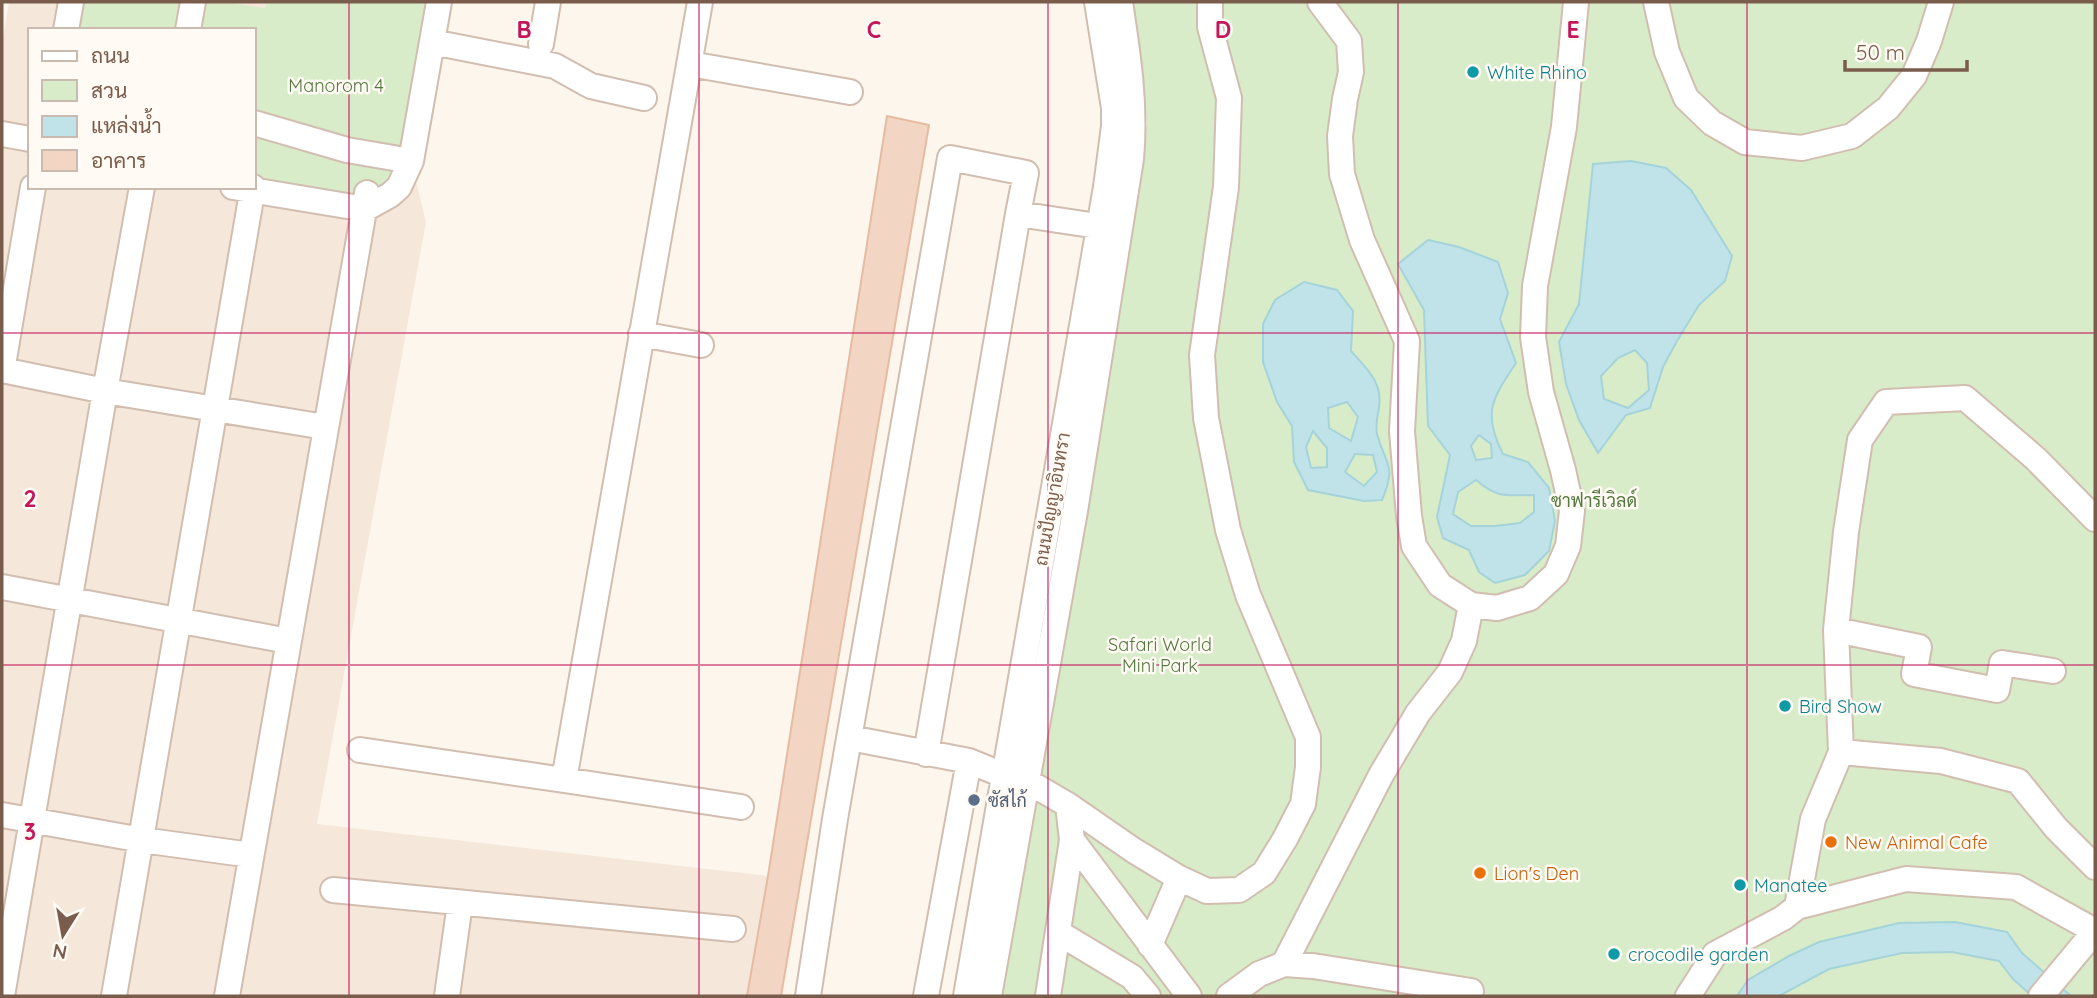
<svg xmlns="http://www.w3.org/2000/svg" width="2097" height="998" font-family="Quicksand,Sarabun,sans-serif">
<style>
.residential{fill:#f5e8da;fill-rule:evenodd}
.green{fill:#d8ecc9}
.water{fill:#bfe3e8;stroke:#a5d3da;stroke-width:2;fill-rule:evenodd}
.building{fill:#f3d5c3;stroke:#e6bba3;stroke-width:2}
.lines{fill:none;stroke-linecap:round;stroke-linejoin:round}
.minor-casing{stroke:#d1beb0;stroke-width:28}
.minor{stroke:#fff;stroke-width:24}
.grid{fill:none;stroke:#c2185b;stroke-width:2;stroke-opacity:0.55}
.culture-dot{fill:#0f9aa8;stroke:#fffaf3;stroke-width:2.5}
.service-dot{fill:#5c6f8a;stroke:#fffaf3;stroke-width:2.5}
.food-dot{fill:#e8710a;stroke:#fffaf3;stroke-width:2.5}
.labels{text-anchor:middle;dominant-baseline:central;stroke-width:5;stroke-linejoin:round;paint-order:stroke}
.culture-label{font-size:18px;fill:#0d838f;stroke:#fffaf3;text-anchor:start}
.park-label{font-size:18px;fill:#537a41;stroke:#fffaf3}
.street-label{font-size:18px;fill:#7a5c4d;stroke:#fffaf3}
.service-label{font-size:18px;fill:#4e5e75;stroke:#fffaf3;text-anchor:start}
.food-label{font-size:18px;fill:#c56008;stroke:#fffaf3;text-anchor:start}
.grid-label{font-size:23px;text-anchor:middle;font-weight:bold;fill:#c2185b;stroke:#fffaf3;stroke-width:5;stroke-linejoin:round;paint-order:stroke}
</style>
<rect width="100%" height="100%" fill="#fdf6ec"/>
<path class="residential" d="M9,2H437L411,161L426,222L317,824L768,876L747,996H2V45ZM30,30H254V187H30Z"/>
<path class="green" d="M77,2H224L265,8L267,2H433L405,165L364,200L254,181V30H71Z
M1132,2H2095V996H1001L1128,223L1147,124Z"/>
<path class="water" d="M1631,161L1666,168L1691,190L1732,256L1725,281L1699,305L1677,341L1663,367L1650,408L1626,415L1598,453L1579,420L1566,384L1559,342L1579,304L1593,164ZM1635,350L1647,363L1649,390L1628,408L1604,399L1601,376L1618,358Z
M1428,240L1459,247L1498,262L1508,293L1500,319L1516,363C1492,399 1482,413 1503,454L1528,462L1549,488L1555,521L1549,551L1525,575L1495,583L1479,572L1469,550L1443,538L1437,517L1450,455L1428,426L1424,310L1398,264ZM1479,435L1491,444L1492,458L1476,460L1471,446ZM1476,480C1498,499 1506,495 1534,495V512L1520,523L1495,526H1471L1453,514L1458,492Z
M1304,282L1337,290L1353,311L1351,351C1366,368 1383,382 1379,407C1378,415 1375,426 1377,434C1386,467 1397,464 1382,500L1364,501L1308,490L1294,462L1292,426L1277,402L1263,362V324L1275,300ZM1347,402L1358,417L1351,441L1329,428L1328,408ZM1313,431L1327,448V467L1311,468L1306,447ZM1355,454L1373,455L1377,472L1364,486L1345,472Z
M1955,922L2007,932L2022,953L2071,996H2032L2013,979L1999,961L1952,952L1902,953L1829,969L1779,996H1737L1748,980L1789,956L1819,942L1899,923Z"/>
<path class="building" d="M887,116L929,125L781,996H747L768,876Z"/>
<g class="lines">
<g class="minor-casing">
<path id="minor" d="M700,2L564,780L741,807
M1320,2L1349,41L1351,72L1345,99L1340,136L1342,174L1362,240L1407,341L1402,431L1409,516L1414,546L1440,585L1471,605L1497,608L1530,598L1556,574L1568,546L1572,511L1563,470L1541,392L1533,337L1535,286L1564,127L1576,2
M1656,2L1667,52L1686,98L1712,123L1745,142L1802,148L1852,136L1888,108L1914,76L1929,41L1941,2
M66,30L71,2
M188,30L193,2
M432,42L555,66L591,86L644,98
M541,44L548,2
M690,64L850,92
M254,123L347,150L411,161
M2,134L30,139
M233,187L365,209L390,195L399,187L411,161L439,2
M641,334L701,345
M2,370L105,391L325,427
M2,371L33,187
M2,587L288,641
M1836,630L1919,647L1914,674L1997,690L2002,663L2053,671
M850,738L969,761L1003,775L1027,781L1068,805L1133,850L1179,878L1207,891L1239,890L1264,873L1285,839L1303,804L1308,767V737L1248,595L1228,530L1206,418L1202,355L1226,187L1229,98L1210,27V2
M360,750L564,780
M1841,752L1941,761L2018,781L2056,828L2095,867
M926,754L1018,214L1117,229
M1068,805L1072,840L1189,996
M2,815L142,840L251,855
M333,890L733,929
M1797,907L1813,819L1841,752L1836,630L1846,532L1860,440L1886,402L1965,398L2036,459L2095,519
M1059,933L1132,977L1148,996
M1150,945L1179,878
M1284,964L1381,775L1418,713L1450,672L1464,641L1471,605
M2,996L105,391L142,187
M114,996L253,187
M227,996L367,193
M447,996L460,903
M808,996L835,819L950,158L1026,173L1018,214
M926,996L969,761
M966,996L1106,187L1114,126V108L1097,2
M989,996L1075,511L1131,159C1136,106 1128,54 1120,2
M1048,996L1072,840
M1229,996L1259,974L1284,964L1313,966L1471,991
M1688,996L1715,954L1783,918L1797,907L1906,879L2016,887L2095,931
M2041,996L2095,931"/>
</g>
<use href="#minor" class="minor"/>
</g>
<path class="grid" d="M349,2V996M699,2V996M1048,2V996M1398,2V996M1747,2V996M2,333H2095M2,665H2095"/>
<g class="culture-dot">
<circle cx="1473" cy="72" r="7"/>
<circle cx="1785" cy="706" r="7"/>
<circle cx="1740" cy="885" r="7"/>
<circle cx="1614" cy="954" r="7"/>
</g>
<circle class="service-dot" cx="974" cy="800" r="7"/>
<g class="food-dot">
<circle cx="1831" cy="842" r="7"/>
<circle cx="1480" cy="873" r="7"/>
</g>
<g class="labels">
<g class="culture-label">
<text x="1487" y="72">White Rhino</text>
<text x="1799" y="706">Bird Show</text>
<text x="1754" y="885">Manatee</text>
<text x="1628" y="954">crocodile garden</text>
</g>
<g class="park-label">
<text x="336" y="85">Manorom 4</text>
<text x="1594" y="500">ซาฟารีเวิลด์</text>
<text x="1160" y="644">Safari World<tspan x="1160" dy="21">Mini Park</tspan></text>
</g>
<g class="street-label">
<text transform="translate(1052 499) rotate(-80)">ถนนปัญญาอินทรา</text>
</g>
<g class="service-label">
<text x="988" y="800">ซัสไก้</text>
</g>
<g class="food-label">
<text x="1845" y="842">New Animal Cafe</text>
<text x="1494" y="873">Lion's Den</text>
</g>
</g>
<g class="grid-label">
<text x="524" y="38">B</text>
<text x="874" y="38">C</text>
<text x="1223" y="38">D</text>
<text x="1573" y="38">E</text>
<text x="30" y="507">2</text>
<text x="30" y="840">3</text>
</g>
<rect width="2097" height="998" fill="none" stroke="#7a5c4d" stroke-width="7"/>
<rect x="28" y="28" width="228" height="161" fill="#fffaf3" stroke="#cabbb1" stroke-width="2"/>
<rect x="42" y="51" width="35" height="10" fill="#ffffff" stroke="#cabbb1" stroke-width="2"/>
<text x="91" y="63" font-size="21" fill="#7a5c4d">ถนน</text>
<rect x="42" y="80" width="35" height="21" fill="#d8ecc9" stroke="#cabbb1" stroke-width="2"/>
<text x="91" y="98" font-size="21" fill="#7a5c4d">สวน</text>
<rect x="42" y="116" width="35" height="21" fill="#bfe3e8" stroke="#cabbb1" stroke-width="2"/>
<text x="91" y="133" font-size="21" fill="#7a5c4d">แหล่งน้ำ</text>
<rect x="42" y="150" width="35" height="21" fill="#f3d5c3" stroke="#cabbb1" stroke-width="2"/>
<text x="91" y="168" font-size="21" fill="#7a5c4d">อาคาร</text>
<g transform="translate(63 935) rotate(191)" stroke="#fffaf3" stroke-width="5" paint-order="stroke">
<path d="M0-5L12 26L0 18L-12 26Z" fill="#7a5c4d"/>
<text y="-10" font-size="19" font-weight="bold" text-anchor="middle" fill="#7a5c4d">N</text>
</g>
<path d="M1845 60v10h122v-10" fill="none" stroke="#7a5c4d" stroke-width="3.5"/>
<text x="1856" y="60" font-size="21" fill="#7a5c4d" stroke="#fffaf3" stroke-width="5" paint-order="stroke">50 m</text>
</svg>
